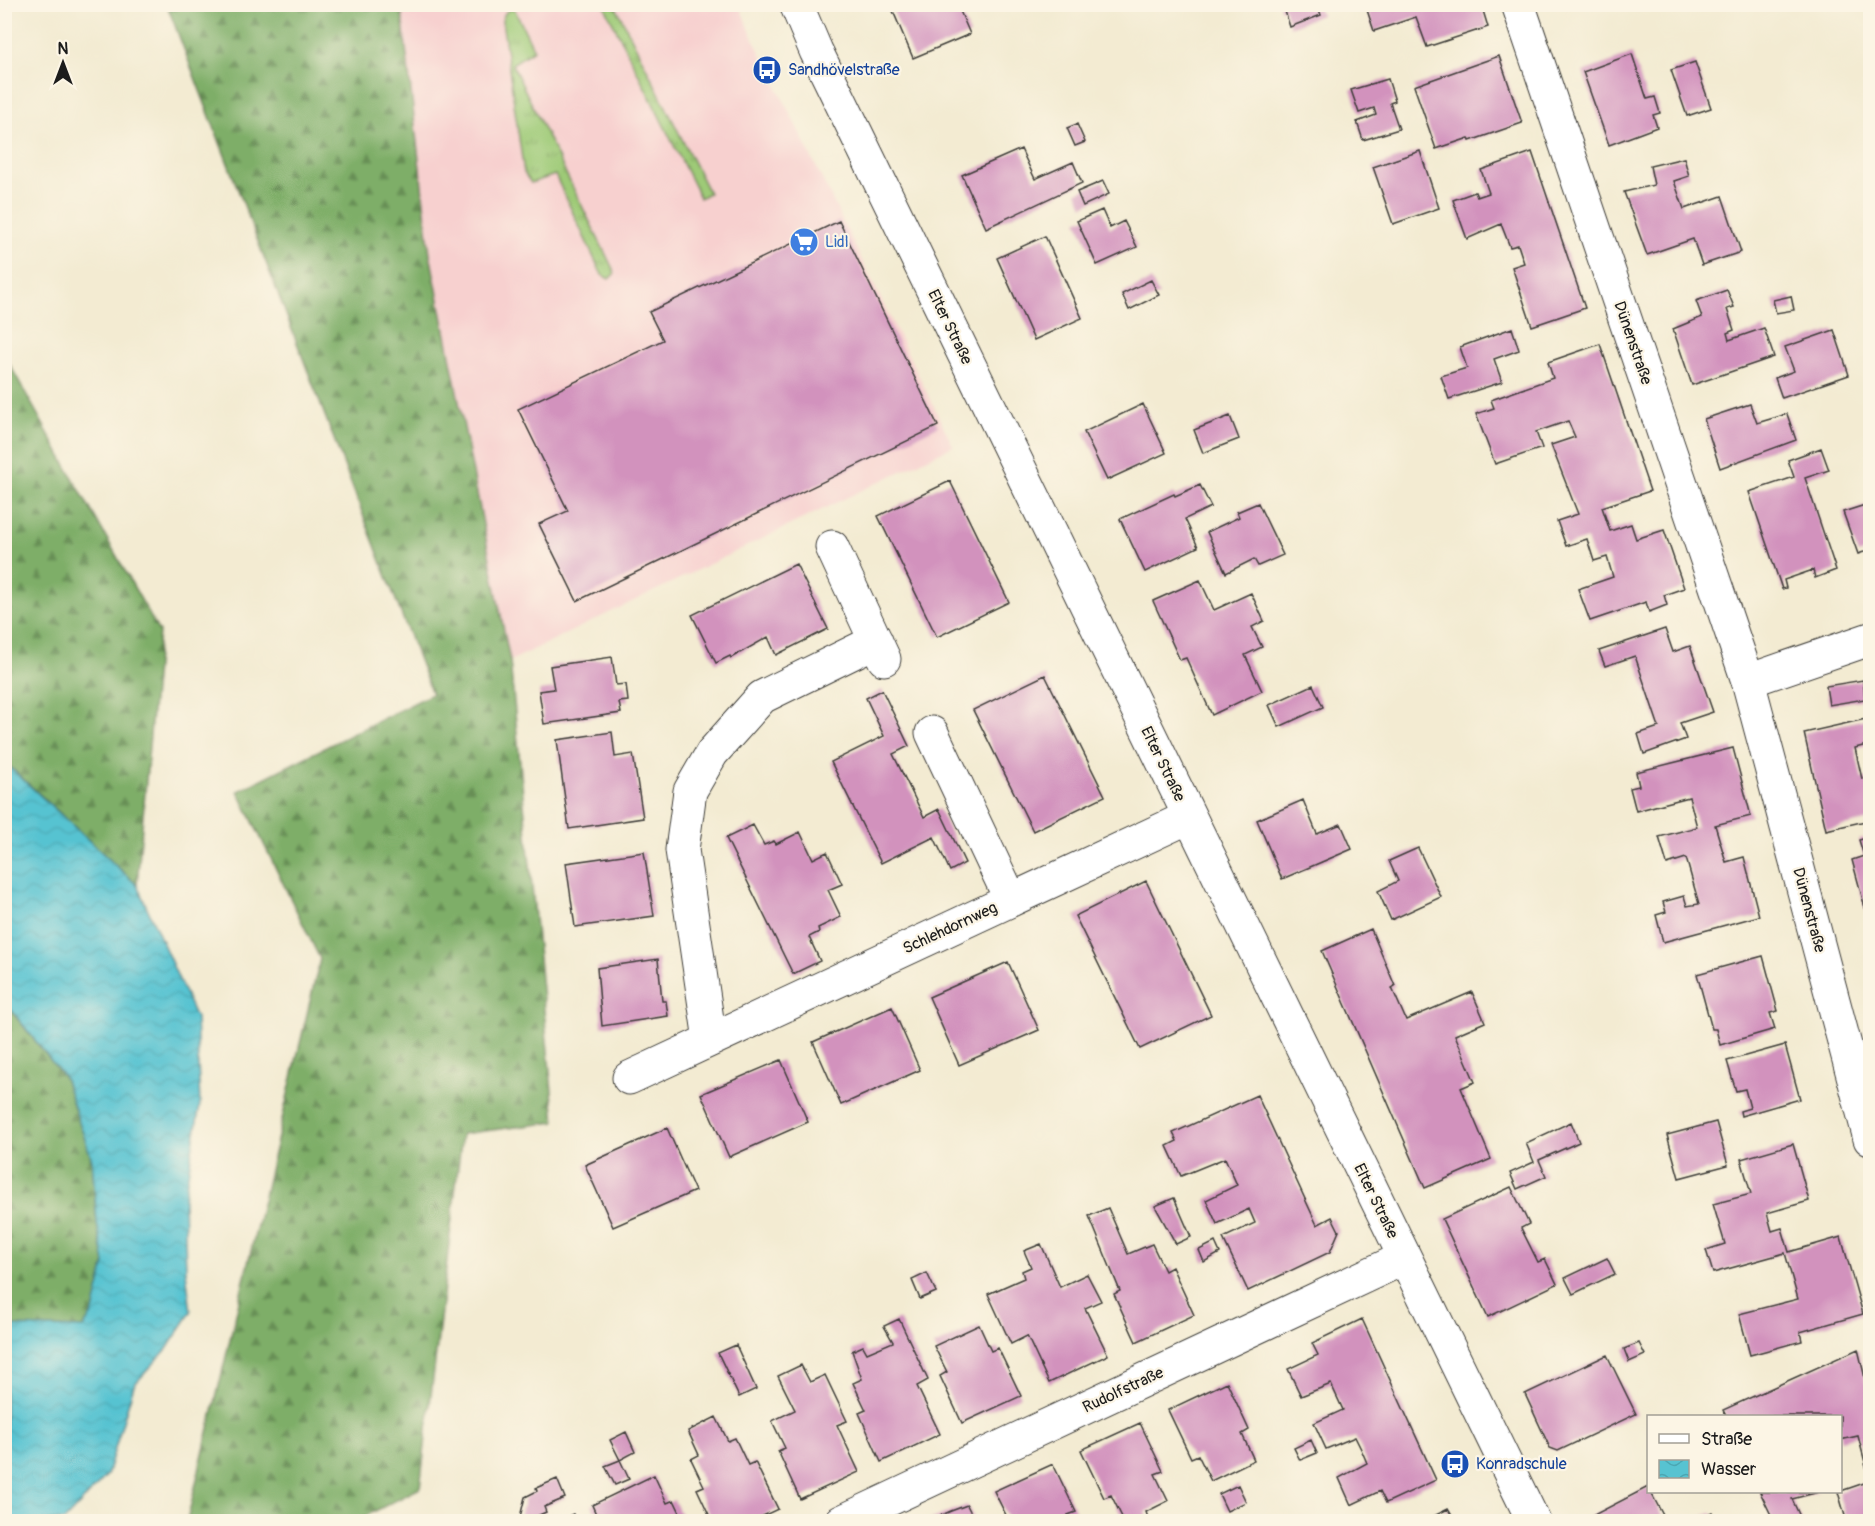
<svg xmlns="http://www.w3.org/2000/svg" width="1875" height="1526" font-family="Pangolin,sans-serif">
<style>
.built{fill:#f7d0cf}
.grass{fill:url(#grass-tufts);stroke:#5d734a;stroke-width:1.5}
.forest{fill:url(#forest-firs);stroke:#4d6542;stroke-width:1.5}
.water{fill:url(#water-waves);stroke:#3a7076;stroke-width:1.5}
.building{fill:#d292bd}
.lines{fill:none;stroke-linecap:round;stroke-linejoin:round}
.minor-casing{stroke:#3c3b37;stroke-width:35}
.major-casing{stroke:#3c3b37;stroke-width:35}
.minor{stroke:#fff;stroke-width:33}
.major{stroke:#fff;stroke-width:33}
.labels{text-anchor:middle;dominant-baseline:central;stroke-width:4.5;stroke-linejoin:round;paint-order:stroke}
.transit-label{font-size:16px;fill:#164399;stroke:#fcf5e5;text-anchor:start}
.shop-label{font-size:16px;fill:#366cbe;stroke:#fcf5e5;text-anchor:start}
.street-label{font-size:16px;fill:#1c1c1c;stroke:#fcf5e5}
</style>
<defs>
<pattern id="grass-tufts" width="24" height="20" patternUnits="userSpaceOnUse" patternTransform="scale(1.5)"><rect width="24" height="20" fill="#9eca77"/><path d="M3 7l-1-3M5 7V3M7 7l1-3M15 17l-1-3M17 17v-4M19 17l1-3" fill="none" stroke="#88ad66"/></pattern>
<pattern id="forest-firs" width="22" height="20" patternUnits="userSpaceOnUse" patternTransform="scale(1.5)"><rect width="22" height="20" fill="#7eae68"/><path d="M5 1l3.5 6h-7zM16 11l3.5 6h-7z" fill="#668d55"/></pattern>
<pattern id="water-waves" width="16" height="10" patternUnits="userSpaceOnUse" patternTransform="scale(1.5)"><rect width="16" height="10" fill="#57c3d1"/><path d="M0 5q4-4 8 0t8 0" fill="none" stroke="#4ba7b3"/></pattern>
</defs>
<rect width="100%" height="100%" fill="#fcf5e5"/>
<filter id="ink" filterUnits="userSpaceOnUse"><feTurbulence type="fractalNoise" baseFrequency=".0167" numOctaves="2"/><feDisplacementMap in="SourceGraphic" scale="12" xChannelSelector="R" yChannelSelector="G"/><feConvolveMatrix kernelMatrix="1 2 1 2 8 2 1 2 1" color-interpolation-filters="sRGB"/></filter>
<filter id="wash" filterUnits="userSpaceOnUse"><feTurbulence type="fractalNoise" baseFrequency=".008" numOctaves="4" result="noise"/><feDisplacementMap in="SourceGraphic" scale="24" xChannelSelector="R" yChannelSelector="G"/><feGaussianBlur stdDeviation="1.35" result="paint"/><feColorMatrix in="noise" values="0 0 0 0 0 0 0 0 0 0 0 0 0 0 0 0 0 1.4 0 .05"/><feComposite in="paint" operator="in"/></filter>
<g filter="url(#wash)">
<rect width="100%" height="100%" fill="#f3ebd2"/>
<path class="built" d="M401,5H739L754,40L953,446L510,661L430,254Z"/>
<path class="grass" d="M604,5H615L709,193L700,198Z
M510,9L515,10L534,50L512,64L615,273L609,279L602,275L555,175L531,183L524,173L502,20L505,13Z"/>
<path class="forest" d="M167,5H401L430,254L510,661L555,1122L462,1134L420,1488L356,1521H187L320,959L238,791L432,694Z
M5,356L159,632L137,885L5,762Z
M4,1002L64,1077L92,1160L97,1224L105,1263L93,1312L83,1328L5,1326Z"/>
<path class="water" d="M4,762L137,885L196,1018L200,1104L184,1199L186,1271L191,1312L167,1349L134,1385L107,1475L64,1521H5V1326L83,1328L93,1312L105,1263L97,1224L92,1160L64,1077L5,1002Z"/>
<g id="blocks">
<path class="building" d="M908,4H957L970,34L913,58L893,11Z
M1279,4H1317L1321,15L1290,27L1284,8L1281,10Z
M1365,4H1481L1488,27L1427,47L1416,17L1374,31Z
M1632,54L1647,99L1655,97L1660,113L1653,115L1657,127L1609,145L1583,72Z
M1499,56L1522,123L1470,141L1469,138L1436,149L1414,86Z
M1695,62L1711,108L1687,116L1671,70Z
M1388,79L1395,101L1390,103L1399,129L1363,140L1357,122L1376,115L1374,108L1359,113L1351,90Z
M1077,124L1085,142L1075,146L1067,128Z
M1021,149L1035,179L1073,162L1082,183L986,228L962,175Z
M1420,151L1439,208L1393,224L1373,167Z
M1532,152L1585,308L1532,326L1512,267L1524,263L1518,245L1510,247L1501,224L1467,239L1453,200L1475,192L1477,197L1489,193L1481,170Z
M1684,158L1689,176L1674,181L1684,209L1722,196L1741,252L1702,265L1693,239L1647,255L1624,192L1654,185L1650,166Z
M1103,181L1109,194L1083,206L1077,192Z
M1102,210L1110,228L1124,221L1137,247L1097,265L1077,221Z
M839,221L938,426L577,601L539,524L568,511L518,409L663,340L649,312Z
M1045,236L1082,318L1034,340L997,258Z
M1151,280L1159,295L1129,310L1122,294Z
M1727,290L1734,307L1727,309L1734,330L1727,333L1729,340L1764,328L1774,357L1692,385L1673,329L1702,317L1696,301Z
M1791,296L1794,310L1776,313L1773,300Z
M1512,328L1519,350L1494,359L1502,382L1449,399L1441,376L1467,368L1460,347Z
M1834,330L1849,375L1782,398L1775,378L1794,371L1785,347Z
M1600,344L1650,491L1602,507L1610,531L1631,524L1636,539L1664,530L1684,588L1664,595L1667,605L1649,612L1646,602L1590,621L1578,589L1613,577L1607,557L1594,561L1587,539L1566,546L1557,521L1578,514L1551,445L1575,437L1568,421L1536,432L1542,448L1495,464L1476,414L1494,408L1491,400L1553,378L1548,362Z
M1143,404L1166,453L1107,480L1084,432Z
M1750,404L1757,423L1787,414L1796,440L1720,468L1704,419Z
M1230,416L1239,439L1203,453L1194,430Z
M1821,448L1829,470L1805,478L1836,570L1815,578L1813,570L1784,580L1786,588L1782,589L1749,492L1794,477L1788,460Z
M950,481L1009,602L937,637L878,516Z
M1200,485L1211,507L1185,519L1198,547L1145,572L1120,519L1174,494L1175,496Z
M1258,503L1283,555L1258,566L1254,559L1226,573L1207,532L1239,517L1237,512Z
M1865,505L1870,523V550L1858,554L1843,512Z
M796,564L828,629L776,655L768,637L731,658L730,656L716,663L692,615Z
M1200,580L1214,610L1251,593L1264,621L1252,627L1262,647L1245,655L1262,691L1212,715L1186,658L1180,660L1153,601Z
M1665,629L1673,652L1690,646L1713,712L1680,723L1686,739L1644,754L1638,734L1659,727L1635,656L1605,666L1599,651Z
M612,657L616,685L626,684L628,701L619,702L621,713L544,724L539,691L554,689L550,666Z
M1045,675L1105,796L1033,831L973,710Z
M1863,680L1865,699L1829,705L1826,686Z
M1313,685L1323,707L1279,727L1269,705Z
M882,690L909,746L893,754L924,817L939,809L965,863L950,871L934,837L881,863L831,762L884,736L866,698Z
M1870,718V756L1867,745L1855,748L1862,779L1870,777V820L1826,830L1804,733Z
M612,732L615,757L633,754L643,818L569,829L557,740Z
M1733,748L1751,816L1715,825L1726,862L1744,857L1759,916L1663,942L1656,915L1666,912L1663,902L1684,896L1687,906L1699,904L1686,858L1667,864L1659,837L1697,827L1689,797L1636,811L1630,788L1639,786L1636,772Z
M1303,800L1317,834L1341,824L1352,849L1282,879L1257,820Z
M753,825L764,845L774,841L776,844L800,832L813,859L827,852L842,884L828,890L841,917L818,928L819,932L809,937L820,961L793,974L726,838Z
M1870,837V926L1852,860L1864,856L1859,840Z
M1418,848L1441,897L1391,920L1378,891L1398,881L1389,861Z
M644,852L654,916L575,927L566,863Z
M1146,881L1211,1015L1140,1049L1075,916Z
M1371,929L1395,986L1392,988L1406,1020L1472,992L1485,1022L1455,1035L1475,1082L1461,1088L1491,1159L1425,1188L1322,951Z
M1763,956L1778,1011L1770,1013L1775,1029L1720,1045L1716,1029H1712L1697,974Z
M658,959L662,1001H666L668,1016L602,1026L597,968Z
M1008,962L1039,1030L959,1065L929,997Z
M892,1007L920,1070L841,1105L813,1042Z
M1785,1045L1800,1099L1741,1116L1740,1111L1750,1108L1745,1089L1736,1091L1727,1061Z
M781,1060L808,1122L729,1157L701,1094Z
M1257,1095L1317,1225L1332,1217L1339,1231L1330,1252L1248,1291L1223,1238L1255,1223L1249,1209L1217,1224L1206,1200L1237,1185L1225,1158L1181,1176L1167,1146L1177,1141L1173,1133Z
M1571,1122L1579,1142L1539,1160L1546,1176L1517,1189L1510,1173L1534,1162L1526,1143Z
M1716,1122L1728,1165L1679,1178L1667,1135Z
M667,1128L695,1191L613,1227L585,1165Z
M1793,1144L1809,1201L1767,1213L1772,1231L1782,1228L1789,1252L1841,1237L1863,1314L1800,1332L1802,1341L1750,1355L1739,1314L1798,1299L1785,1253L1713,1273L1706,1250L1725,1244L1713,1204L1751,1194L1741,1159Z
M1511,1187L1529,1224L1521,1228L1538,1262L1545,1259L1557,1284L1488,1317L1442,1219Z
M1174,1198L1191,1237L1176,1244L1155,1206Z
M1108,1208L1128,1254L1152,1244L1165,1271L1172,1267L1194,1315L1136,1342L1114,1294L1120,1291L1089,1216Z
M1215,1242L1220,1253L1204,1262L1199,1250Z
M1041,1244L1060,1287L1087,1274L1101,1301L1085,1308L1108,1355L1049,1383L1027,1336L1011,1344L988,1294L1024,1278L1022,1271L1031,1267L1024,1251Z
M1607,1258L1615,1274L1573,1294L1565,1278Z
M927,1273L936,1292L920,1299L912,1280Z
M899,1319L928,1380L917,1386L940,1434L881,1462L859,1413L866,1410L853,1383L862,1379L852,1351L863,1346L867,1353L893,1342L884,1326Z
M1362,1319L1436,1480L1386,1503L1380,1491L1351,1505L1339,1478L1367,1463L1361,1449L1355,1437L1326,1449L1314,1423L1343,1410L1331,1384L1301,1396L1288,1369L1318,1355L1312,1343Z
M979,1325L991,1351L998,1348L1021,1396L962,1423L940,1376L947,1372L934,1346Z
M1639,1343L1645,1355L1629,1362L1624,1349Z
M736,1345L756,1389L739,1397L718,1353Z
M1858,1349L1870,1399V1521H1846L1845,1516L1838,1492L1870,1481L1858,1436L1840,1440V1416H1726L1723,1410Z
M1607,1355L1636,1414L1558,1451L1550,1448L1525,1394Z
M801,1365L810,1382L825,1375L847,1421L837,1425L859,1472L800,1499L778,1451L785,1448L772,1421L795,1410L778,1376Z
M1227,1382L1249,1430L1242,1434L1254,1460L1211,1481L1198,1455L1191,1458L1168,1410Z
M716,1417L728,1441L735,1438L748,1465L755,1462L778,1509L752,1521H712L697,1489L704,1486L691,1459L699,1455L688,1431Z
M1140,1423L1163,1471L1155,1474L1168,1501L1146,1512L1149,1521H1124L1111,1495L1104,1498L1081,1450Z
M626,1432L635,1452L620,1460L610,1440Z
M1311,1440L1317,1453L1300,1460L1294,1448Z
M620,1460L629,1479L615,1485L605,1466Z
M1053,1464L1076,1512L1068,1515L1071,1521H1009L994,1491Z
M654,1475L667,1503L674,1500L684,1521H599L592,1505Z
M557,1479L565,1498L544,1507L546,1512L526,1521H519L525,1497L537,1491L536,1488Z
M1238,1485L1246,1502L1227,1511L1219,1494Z
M1648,1487L1666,1521H1587L1586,1519Z
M1760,1492H1819L1792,1499L1802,1521H1774Z
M967,1505L975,1521H928L951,1511Z
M1448,1509L1455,1521H1424Z
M1712,1512L1717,1521H1693Z
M573,1514L577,1521H557Z"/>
</g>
</g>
<g filter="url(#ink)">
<use href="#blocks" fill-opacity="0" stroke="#3c3b37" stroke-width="1.5"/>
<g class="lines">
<g class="minor-casing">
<path id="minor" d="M1518,4L1748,681L1870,1139
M832,547L884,659
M1748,681L1870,639
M932,733L1011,900
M710,1040L682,850L690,791L712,753L762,697L876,641
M629,1078L1189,817
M841,1522L1404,1258"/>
</g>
<g class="major-casing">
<path id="major" d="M796,4L816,51L1534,1522"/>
</g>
<use href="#minor" class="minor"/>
<use href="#major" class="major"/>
</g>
</g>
<defs>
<g id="bus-disc" transform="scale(1.5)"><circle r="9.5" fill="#1a4fb4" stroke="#fcf5e5"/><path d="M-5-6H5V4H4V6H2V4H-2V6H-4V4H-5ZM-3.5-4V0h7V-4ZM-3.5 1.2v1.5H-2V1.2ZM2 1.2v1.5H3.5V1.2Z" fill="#fff"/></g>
<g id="supermarket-disc" transform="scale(1.5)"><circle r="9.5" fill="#3f7fe0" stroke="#fcf5e5"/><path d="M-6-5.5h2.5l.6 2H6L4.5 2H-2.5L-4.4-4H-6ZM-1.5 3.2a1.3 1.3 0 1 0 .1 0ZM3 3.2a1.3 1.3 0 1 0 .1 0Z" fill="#fff"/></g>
</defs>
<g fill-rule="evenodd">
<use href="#bus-disc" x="767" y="70"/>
<use href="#supermarket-disc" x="804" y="242"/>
<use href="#bus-disc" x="1455" y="1464"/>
</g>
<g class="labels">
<g class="transit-label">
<text x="788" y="70">Sandhövelstraße</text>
<text x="1476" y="1464">Konradschule</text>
</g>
<g class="shop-label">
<text x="825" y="242">Lidl</text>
</g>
<g class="street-label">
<text transform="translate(950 327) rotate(64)">Elter Straße</text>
<text transform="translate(1633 343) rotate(71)">Dünenstraße</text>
<text transform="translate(1163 764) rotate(64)">Elter Straße</text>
<text transform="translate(1809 910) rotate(75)">Dünenstraße</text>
<text transform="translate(950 928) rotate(-25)">Schlehdornweg</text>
<text transform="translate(1376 1201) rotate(64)">Elter Straße</text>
<text transform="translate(1123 1390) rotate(-25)">Rudolfstraße</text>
</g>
</g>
<rect width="1875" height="1526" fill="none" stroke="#fcf5e5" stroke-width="24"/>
<rect x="1647" y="1415" width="195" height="78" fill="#fcf5e5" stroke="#a29e95" stroke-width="1.5"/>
<rect x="1659" y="1434" width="30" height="9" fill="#ffffff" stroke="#a29e95" stroke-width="1.5"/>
<text x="1701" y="1445" font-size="18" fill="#1c1c1c">Straße</text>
<rect x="1659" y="1460" width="30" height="18" fill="url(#water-waves)" stroke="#a29e95" stroke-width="1.5"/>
<text x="1701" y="1475" font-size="18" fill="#1c1c1c">Wasser</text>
<g transform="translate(63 63)" stroke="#fcf5e5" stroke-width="4.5" paint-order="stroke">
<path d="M0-4.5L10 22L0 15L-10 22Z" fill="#1c1c1c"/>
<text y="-9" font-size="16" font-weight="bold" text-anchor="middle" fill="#1c1c1c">N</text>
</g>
</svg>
